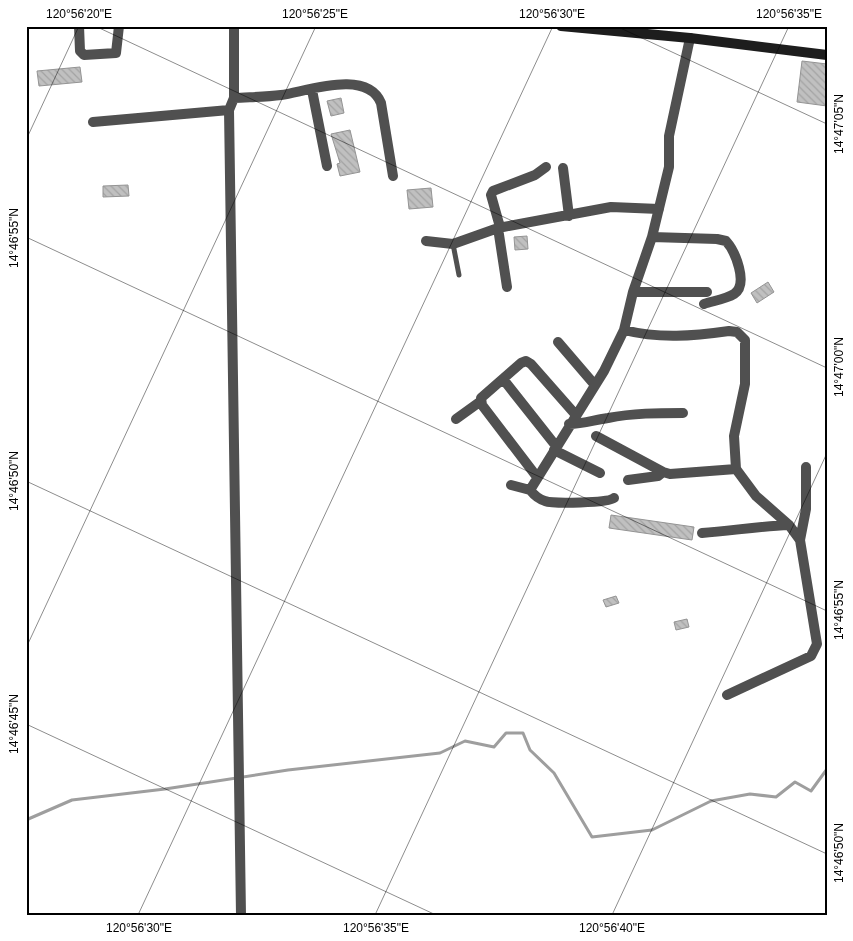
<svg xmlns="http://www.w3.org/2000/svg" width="853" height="941" font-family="Arial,sans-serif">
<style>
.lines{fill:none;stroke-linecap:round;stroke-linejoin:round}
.stream{stroke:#9e9e9e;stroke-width:3}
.building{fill:url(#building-back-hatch);stroke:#949494}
.lane{stroke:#505050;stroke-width:5}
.street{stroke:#505050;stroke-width:10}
.secondary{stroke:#1d1d1d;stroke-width:10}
.ticks{fill:none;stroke:#000;stroke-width:1;stroke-opacity:0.45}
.neatline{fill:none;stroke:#000;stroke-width:2}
.ticks-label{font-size:12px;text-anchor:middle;fill:#000}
</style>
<defs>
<pattern id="building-back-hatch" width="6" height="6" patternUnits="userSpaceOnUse" patternTransform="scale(1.25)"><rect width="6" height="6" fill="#c0c0c0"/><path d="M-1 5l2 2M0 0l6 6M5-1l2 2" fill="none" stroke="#a3a3a3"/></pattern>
</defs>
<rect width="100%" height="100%" fill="#fff"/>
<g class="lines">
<path class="stream" d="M26,820L72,800L165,789L288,770L440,753L465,741L494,747L506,733H523L530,750L554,773L592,837L652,830L711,801L750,794L776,797L795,782L811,791L827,769"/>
</g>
<path class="building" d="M802,61L827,64V106L797,102Z
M80,67L82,82L39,86L37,71Z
M341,98L344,113L331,116L327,101Z
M350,130L360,172L340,176L337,164L340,163L331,134Z
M128,185L129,196L103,197V186Z
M431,188L433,207L409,209L407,190Z
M527,236L528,249L515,250L514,237Z
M768,282L774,292L757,303L751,293Z
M611,515L694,527L692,540L609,528Z
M616,596L619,603L606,607L603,600Z
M687,619L689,627L676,630L674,622Z"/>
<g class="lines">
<path class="lane" d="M453,244L459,275"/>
<path class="street" d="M79,26L80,51L84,55L116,53L119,26
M234,26V98L229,110L241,915
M312,90L327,166
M234,98C250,97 266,97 281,95C308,91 367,69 381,103L393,176
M93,122L229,110
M563,168L569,216
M500,227L491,195L493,191L535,175L546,167
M652,237L717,239L726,241C735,251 749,284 734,294C726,299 713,301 704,304
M426,241L453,244L498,228
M507,287L498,228L611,207L659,209
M633,292H707
M624,330C660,339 693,336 729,331L737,332L745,340V384L734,436L736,469L756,496L789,525L800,540L817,644L811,656L727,695
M558,342L594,384
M503,379L556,446
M456,419L481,401
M569,424C583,424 594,420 608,418C633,413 658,413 683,413
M596,436L663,472L670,474L736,469
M554,450L600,473
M537,477L482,405L481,398L521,363L526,361L531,364L575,414
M628,480L658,476L663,472
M511,485L530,490L604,371L624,330L633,292L652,237L669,167V136L690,38
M530,490C534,495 538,499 545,501C553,504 608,503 614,498
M702,533C731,531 759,526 789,525
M800,540L806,509V467"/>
<path class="secondary" d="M561,26L690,38L827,55"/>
</g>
<path class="ticks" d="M95,26L827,368M616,26L827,124M26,140L79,26M26,237L827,611M26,481L827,854M26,648L316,26M26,724L436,915M138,915L553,26M375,915L789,26M612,915L827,453"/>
<rect width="853" height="941" fill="none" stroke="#ffffff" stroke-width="55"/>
<rect x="28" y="28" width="798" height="886" class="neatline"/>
<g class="ticks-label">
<text x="79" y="18">120°56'20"E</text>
<text x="315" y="18">120°56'25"E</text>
<text x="552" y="18">120°56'30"E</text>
<text x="789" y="18">120°56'35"E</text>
<text transform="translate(839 124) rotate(-90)" y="4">14°47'05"N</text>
<text transform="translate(14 238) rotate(-90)" y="4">14°46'55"N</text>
<text transform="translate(839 367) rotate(-90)" y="4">14°47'00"N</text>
<text transform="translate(14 481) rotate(-90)" y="4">14°46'50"N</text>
<text transform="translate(839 610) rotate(-90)" y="4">14°46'55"N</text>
<text transform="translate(14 724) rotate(-90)" y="4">14°46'45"N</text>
<text transform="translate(839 853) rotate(-90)" y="4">14°46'50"N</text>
<text x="139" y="932">120°56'30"E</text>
<text x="376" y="932">120°56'35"E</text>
<text x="612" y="932">120°56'40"E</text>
</g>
</svg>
